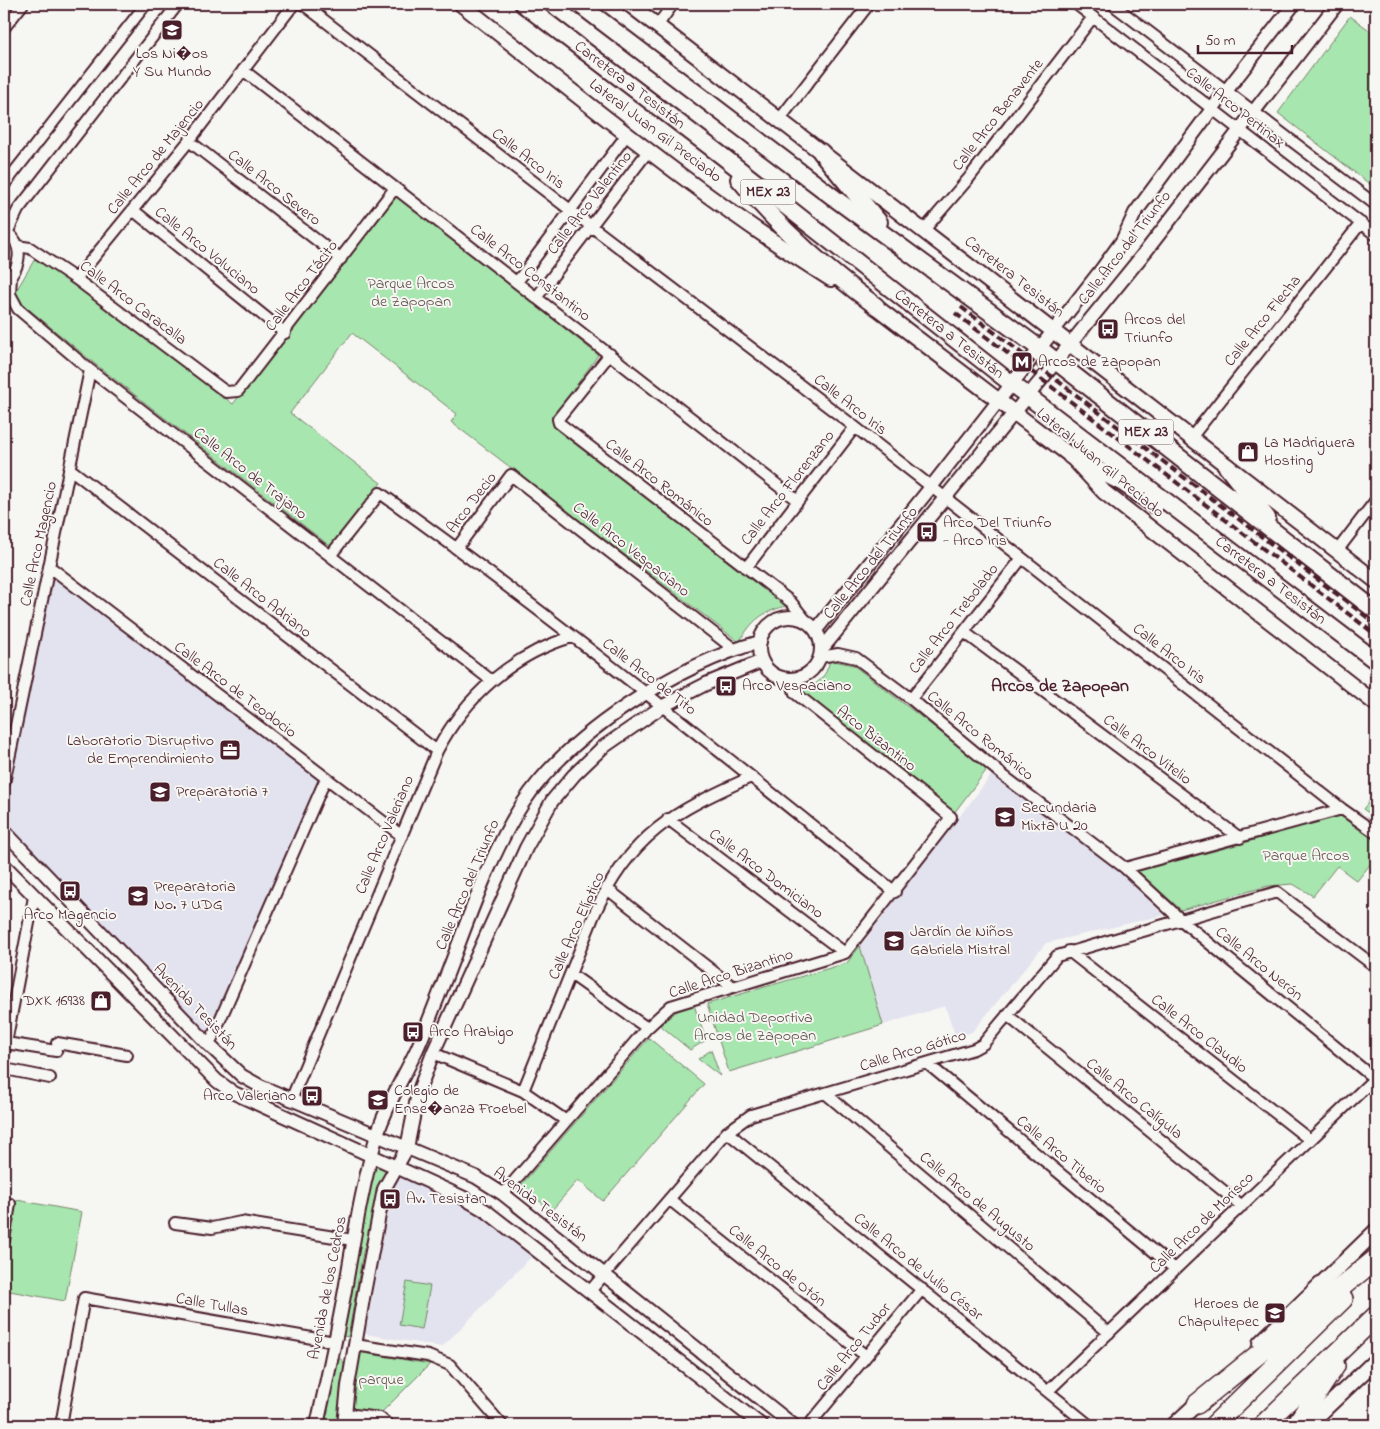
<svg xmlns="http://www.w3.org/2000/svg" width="1380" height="1429" font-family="'Indie Flower',sans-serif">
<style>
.built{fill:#e3e2ef}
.green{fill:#a7e6ae;stroke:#78826c}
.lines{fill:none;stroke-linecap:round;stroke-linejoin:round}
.minor-casing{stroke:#4a1f2b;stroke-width:14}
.tertiary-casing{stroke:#4a1f2b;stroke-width:16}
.secondary-casing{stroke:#4a1f2b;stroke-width:18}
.primary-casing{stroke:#4a1f2b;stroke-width:20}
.motorway-casing{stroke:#4a1f2b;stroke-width:22}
.minor{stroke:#f6f6f2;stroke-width:10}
.tertiary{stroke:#f6f6f2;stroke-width:12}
.secondary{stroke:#f6f6f2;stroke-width:14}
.primary{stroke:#f6f6f2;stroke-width:16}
.motorway{stroke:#f6f6f2;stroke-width:19}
.rail{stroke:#4a1f2b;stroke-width:4;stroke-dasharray:8 4;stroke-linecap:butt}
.labels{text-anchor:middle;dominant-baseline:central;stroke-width:4;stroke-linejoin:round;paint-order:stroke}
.shield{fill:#f6f6f2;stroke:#7e6067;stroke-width:1}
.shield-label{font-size:15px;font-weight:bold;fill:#4a1f2b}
.poi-label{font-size:16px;fill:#4a1f2b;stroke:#f6f6f2;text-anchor:start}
.street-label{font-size:16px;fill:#4a1f2b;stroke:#f6f6f2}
.park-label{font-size:16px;fill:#61514c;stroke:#f6f6f2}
.neighbourhood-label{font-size:18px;font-weight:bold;fill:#4a1f2b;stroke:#f6f6f2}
</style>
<rect width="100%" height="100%" fill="#f6f6f2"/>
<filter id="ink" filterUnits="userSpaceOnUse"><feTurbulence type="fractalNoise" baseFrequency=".02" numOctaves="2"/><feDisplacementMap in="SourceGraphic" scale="10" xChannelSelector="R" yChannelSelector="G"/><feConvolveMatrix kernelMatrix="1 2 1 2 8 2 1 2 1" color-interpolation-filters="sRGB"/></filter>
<g filter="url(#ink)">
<path class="built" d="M52,572L320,778L210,1038L4,831V806Z
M993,773L1122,872L1164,915L1046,943L972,1032L956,1037L945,1006L883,1025L860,946Z
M395,1173L459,1201L532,1256L442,1347L365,1334Z"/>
<path class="green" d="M1350,16L1376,35V189L1278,113Z
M395,194L598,355L555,416L558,431L786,606C760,613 753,620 739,642L451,422L457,414L352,333L290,413L381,483L330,546L95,364L13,296L36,257L233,404L344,264Z
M830,660L853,665L988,768L954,813L804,694L800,689C818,686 826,677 830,660Z
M1376,793V818L1363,809Z
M1339,814L1376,841V857L1357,881L1337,866L1313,896L1293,884L1268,886L1181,910L1138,871L1244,843Z
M860,946L883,1025L729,1072L707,1004L847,963Z
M694,1005L706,1040L690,1050L660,1025L677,1011Z
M649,1038L704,1084L603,1201L578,1180L551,1211L521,1185Z
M711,1050L720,1076L698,1059Z
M374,1162L390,1168L363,1252L348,1337L339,1335Z
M17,1200L82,1212L65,1301L4,1290V1269Z
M407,1282L430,1286L422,1329L399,1325Z
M359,1352L430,1364L381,1413L352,1410Z
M339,1358L343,1361L344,1365L338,1425H317L336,1359Z"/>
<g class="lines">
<g class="minor-casing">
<path id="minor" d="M303,4L591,226L855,427L1342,809L1376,833
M1076,4L1376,235
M1112,4L1376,205
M657,26L673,4
M4,28L23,4
M243,70L798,501
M779,120L869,4
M189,141L341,259
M4,185L146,4
M133,210L285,333
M924,230L969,178L1093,17
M4,231C26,242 21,270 4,283
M7,233L18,210L178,4
M17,246L30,248L76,279L226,392L238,391L395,188
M11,277L10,294L18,309L90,370L492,681
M76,279L189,141L294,4
M517,282L628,133
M536,298L649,150
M610,354L558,419L559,423L791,602L807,622
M1190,439L1361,223
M70,469L437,751
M457,548L511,475L734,649
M1337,551L1376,500
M330,556L380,493C557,619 725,756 895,892
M50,567L402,836
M746,568L855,427
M964,632L1240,838
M820,657L838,654L856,658L911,699L1005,777L1125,868L1181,920L1376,1080
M911,699L1022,558
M4,783L90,370
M668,819L845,953
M1125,868L1342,809
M606,888L733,987
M1069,951L1310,1140
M572,975L647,1028
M1007,1015L1242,1206
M6,1043L56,1051
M57,1043L127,1055
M209,1045L326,778
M4,1053L34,897
M433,1053L523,1091L565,1120
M928,1064L1175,1269
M4,1065L10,1070L50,1078
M523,1091L594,915C630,834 674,812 751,777
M825,1093L1109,1333
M291,1100L437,751C465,697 513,654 572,637
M727,1132L1089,1425
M503,1194L647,1028L671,1006L845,953L951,817L795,693L791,679
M669,1199L866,1356
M4,1203L10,1204L4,1240
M175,1223L212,1228L241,1222L353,1240
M590,1291L727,1132L751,1115L974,1049L983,1044L1057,956L1277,892L1376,967
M355,1345L428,1356L450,1365L502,1425
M1048,1391L1376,1077
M346,1414L380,1418L388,1425
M61,1425L84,1298L335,1342
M809,1425L922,1289"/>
</g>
<g class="tertiary-casing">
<path id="tertiary" d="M759 648a31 31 0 1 1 62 0a31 31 0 1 1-62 0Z
M816,630L931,487L1101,270L1122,241L1135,213L1212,109L1294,4
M822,649L1146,251L1337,4
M4,831L209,1045L242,1076L260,1086L476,1177L503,1194L793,1425
M4,865L217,1081L234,1093L462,1197L486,1211L761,1425
M317,1425C327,1380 337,1335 345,1290C354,1238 362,1185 377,1135C386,1105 404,1077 417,1049C426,1029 434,1007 442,987C467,925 487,859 523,803C569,733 680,663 760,642
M344,1425L348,1386L364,1293L384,1189L407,1148L418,1093L433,1053L526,848L552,801L574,775L602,748L663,706L706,684L762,661"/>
</g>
<g class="secondary-casing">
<path id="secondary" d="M461,4C582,98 701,198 831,279
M629,4C878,196 1128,388 1376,581
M867,300L1071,456L1104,492L1376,704
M1260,1343L1376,1231
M1174,1425L1203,1398
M1308,1425L1376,1360"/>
</g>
<g class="primary-casing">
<g id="primary">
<path id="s1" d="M523,4L721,155L1012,384L1376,661"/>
<path d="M579,4L837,200L1039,348L1376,611"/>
<path d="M821,152L879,222"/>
<path d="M739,179C779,228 825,269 876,306"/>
<path d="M1071,456L1123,483L1155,505"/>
<path d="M1227,467L1267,518"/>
</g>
</g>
<g class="motorway-casing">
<path id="motorway" d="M1197,1404L1376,1259
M1214,1425L1343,1299
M1263,1425L1376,1316
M1296,1425L1335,1366"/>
</g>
<use href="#minor" class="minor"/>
<use href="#tertiary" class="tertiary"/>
<use href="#secondary" class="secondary"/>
<use href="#primary" class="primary"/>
<use href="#motorway" class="motorway"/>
<path class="rail" d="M961,307L1376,624
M955,313L1376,635"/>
</g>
</g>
<defs>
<g id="school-square" transform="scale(1.125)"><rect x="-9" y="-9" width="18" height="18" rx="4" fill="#4a1f2b" stroke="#f6f6f2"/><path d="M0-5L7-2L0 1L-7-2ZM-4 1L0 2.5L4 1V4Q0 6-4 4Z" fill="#fff"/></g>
<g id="bus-square" transform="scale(1.125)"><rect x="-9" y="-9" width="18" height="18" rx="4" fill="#4a1f2b" stroke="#f6f6f2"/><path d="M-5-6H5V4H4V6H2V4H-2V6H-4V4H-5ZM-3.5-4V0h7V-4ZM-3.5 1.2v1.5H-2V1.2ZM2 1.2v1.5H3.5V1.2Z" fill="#fff"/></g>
<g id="metro-square" transform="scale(1.125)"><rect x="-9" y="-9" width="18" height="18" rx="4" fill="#4a1f2b" stroke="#f6f6f2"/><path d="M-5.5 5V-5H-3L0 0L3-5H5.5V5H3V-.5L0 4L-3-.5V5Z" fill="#fff"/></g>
<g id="shop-square" transform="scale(1.125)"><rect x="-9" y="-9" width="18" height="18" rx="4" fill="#4a1f2b" stroke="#f6f6f2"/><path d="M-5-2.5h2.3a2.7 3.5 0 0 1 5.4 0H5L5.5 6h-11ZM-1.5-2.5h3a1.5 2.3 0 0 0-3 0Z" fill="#fff"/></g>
<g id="office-square" transform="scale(1.125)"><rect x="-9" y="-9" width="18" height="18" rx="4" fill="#4a1f2b" stroke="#f6f6f2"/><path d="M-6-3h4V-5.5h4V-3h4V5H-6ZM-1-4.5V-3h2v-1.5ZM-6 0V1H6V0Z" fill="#fff"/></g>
<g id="university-square" transform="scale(1.125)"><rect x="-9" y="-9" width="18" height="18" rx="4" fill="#4a1f2b" stroke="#f6f6f2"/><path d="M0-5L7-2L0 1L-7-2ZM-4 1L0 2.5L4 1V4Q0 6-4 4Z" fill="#fff"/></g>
</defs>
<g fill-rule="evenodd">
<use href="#school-square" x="172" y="30"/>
<use href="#bus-square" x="1108" y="329"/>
<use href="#metro-square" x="1022" y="362"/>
<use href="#shop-square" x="1248" y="452"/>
<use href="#bus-square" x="927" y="532"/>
<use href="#bus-square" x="726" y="686"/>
<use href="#office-square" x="230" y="750"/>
<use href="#university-square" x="160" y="792"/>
<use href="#school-square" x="1005" y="817"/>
<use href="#bus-square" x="70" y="891"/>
<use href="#university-square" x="138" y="896"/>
<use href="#school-square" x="894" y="941"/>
<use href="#shop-square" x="101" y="1001"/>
<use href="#bus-square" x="413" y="1032"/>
<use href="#bus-square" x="312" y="1096"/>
<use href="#school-square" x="378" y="1100"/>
<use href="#bus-square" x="390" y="1199"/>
<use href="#school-square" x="1275" y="1313"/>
</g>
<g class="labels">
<g class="shield">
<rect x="740.5" y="179.5" width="55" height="25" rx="4"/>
<rect x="1118.5" y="419.5" width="55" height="25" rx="4"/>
</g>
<g class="shield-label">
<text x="768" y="192">MEX 23</text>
<text x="1146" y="432">MEX 23</text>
</g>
<g class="poi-label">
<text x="172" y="54" text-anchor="middle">Los Ni�os<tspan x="172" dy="18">Y Su Mundo</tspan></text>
<text x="1124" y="320">Arcos del<tspan x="1124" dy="18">Triunfo</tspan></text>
<text x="1038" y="362">Arcos de Zapopan</text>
<text x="1264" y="443">La Madriguera<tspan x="1264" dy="18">Hosting</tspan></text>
<text x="943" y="523">Arco Del Triunfo<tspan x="943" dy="18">- Arco Iris</tspan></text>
<text x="742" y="686">Arco Vespaciano</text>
<text x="214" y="741" text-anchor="end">Laboratorio Disruptivo<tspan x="214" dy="18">de Emprendimiento</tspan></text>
<text x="176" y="792">Preparatoria 7</text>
<text x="1021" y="808">Secundaria<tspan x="1021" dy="18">Mixta U 20</tspan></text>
<text x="154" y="887">Preparatoria<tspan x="154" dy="18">No. 7 UDG</tspan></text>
<text x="70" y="915" text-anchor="middle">Arco Magencio</text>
<text x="910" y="932">Jardín de Niños<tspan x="910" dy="18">Gabriela Mistral</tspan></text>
<text x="85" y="1001" text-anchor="end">DXK 16938</text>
<text x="429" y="1032">Arco Arabigo</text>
<text x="394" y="1091">Colegio de<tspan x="394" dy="18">Ense�anza Froebel</tspan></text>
<text x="296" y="1096" text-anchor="end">Arco Valeriano</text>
<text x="406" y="1199">Av. Tesistan</text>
<text x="1259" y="1304" text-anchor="end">Heroes de<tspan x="1259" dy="18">Chapultepec</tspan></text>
</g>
<g class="street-label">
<text stroke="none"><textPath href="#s1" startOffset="134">Carretera a Tesistán</textPath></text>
<text transform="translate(1235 108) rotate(38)">Calle Arco Pertinax</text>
<text transform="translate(998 115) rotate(-52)">Calle Arco Benavente</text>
<text transform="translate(655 131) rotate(37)">Lateral Juan Gil Preciado</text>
<text transform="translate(156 157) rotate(-51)">Calle Arco de Majencio</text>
<text transform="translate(528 159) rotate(38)">Calle Arco Iris</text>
<text transform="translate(274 188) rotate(38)">Calle Arco Severo</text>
<text transform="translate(590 203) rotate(-52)">Calle Arco Valentino</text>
<text transform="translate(1125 248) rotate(-52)">Calle Arco del Triunfo</text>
<text transform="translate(207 251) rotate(39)">Calle Arco Voluciano</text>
<text transform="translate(530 273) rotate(38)">Calle Arco Constantino</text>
<text transform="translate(1014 277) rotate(38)">Carretera Tesistán</text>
<text transform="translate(302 286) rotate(-53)">Calle Arco Tácito</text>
<text transform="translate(133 303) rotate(37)">Calle Arco Caracalla</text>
<text transform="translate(1263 321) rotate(-51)">Calle Arco Flecha</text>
<text stroke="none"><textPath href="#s1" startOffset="539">Carretera a Tesistán</textPath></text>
<text transform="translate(850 405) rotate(38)">Calle Arco Iris</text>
<text transform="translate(1100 463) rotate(40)">Lateral Juan Gil Preciado</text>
<text transform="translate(250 474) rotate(38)">Calle Arco de Trajano</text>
<text transform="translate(659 483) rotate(38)">Calle Arco Románico</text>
<text transform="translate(788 488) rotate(-52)">Calle Arco Florenzano</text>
<text transform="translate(472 503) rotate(-53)">Arco Decio</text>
<text transform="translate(39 544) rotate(-78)">Calle Arco Magencio</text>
<text transform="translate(631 550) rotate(38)">Calle Arco Vespaciano</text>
<text transform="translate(871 563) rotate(-51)">Calle Arco del Triunfo</text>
<text stroke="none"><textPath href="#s1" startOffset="944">Carretera a Tesistán</textPath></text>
<text transform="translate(262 598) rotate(38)">Calle Arco Adriano</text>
<text transform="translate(954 619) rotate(-52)">Calle Arco Trebolado</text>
<text transform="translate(1169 654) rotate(38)">Calle Arco Iris</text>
<text transform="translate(649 677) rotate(38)">Calle Arco de Tito</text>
<text transform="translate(235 690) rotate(37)">Calle Arco de Teodocio</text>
<text transform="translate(980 736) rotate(39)">Calle Arco Románico</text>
<text transform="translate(876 739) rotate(38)">Arco Bizantino</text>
<text transform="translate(1147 750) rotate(37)">Calle Arco Vitelio</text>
<text transform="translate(385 835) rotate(-67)">Calle Arco Valeriano</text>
<text transform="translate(766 874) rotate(37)">Calle Arco Domiciano</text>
<text transform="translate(468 885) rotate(-67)">Calle Arco del Triunfo</text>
<text transform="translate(577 926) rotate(-66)">Calle Arco Elíptico</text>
<text transform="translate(1259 964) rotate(39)">Calle Arco Nerón</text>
<text transform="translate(731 974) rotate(-18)">Calle Arco Bizantino</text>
<text transform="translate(195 1007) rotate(46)">Avenida Tesistán</text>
<text transform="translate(1199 1034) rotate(38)">Calle Arco Claudio</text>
<text transform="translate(913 1051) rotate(-17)">Calle Arco Gótico</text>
<text transform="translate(1134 1099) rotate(39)">Calle Arco Calígula</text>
<text transform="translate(1061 1155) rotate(40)">Calle Arco Tiberio</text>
<text transform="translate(977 1202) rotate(40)">Calle Arco de Augusto</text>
<text transform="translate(540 1205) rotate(37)">Avenida Tesistán</text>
<text transform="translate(1202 1223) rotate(-44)">Calle Arco de Morisco</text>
<text transform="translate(777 1266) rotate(39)">Calle Arco de Otón</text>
<text transform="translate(918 1267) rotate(39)">Calle Arco de Julio César</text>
<text transform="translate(328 1288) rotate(-79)">Avenida de los Cedros</text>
<text transform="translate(212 1305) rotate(10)">Calle Tullas</text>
<text transform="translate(854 1347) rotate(-51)">Calle Arco Tudor</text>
</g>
<g class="park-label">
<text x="411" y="284">Parque Arcos<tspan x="411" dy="18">de Zapopan</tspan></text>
<text x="1306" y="856">Parque Arcos</text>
<text x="755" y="1018">Unidad Deportiva<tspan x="755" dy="18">Arcos de Zapopan</tspan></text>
<text x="381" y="1380">parque</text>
</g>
<g class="neighbourhood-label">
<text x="1060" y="687">Arcos de Zapopan</text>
</g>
</g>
<rect width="1380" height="1429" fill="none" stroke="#f6f6f2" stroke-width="20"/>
<rect x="10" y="10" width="1360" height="1409" fill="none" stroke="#4a1f2b" stroke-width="2" filter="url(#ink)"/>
<path d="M1198 45v8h94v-8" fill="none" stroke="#4a1f2b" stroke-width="2.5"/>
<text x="1205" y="45" font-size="15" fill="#4a1f2b" stroke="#f6f6f2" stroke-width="4" paint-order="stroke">50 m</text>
</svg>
